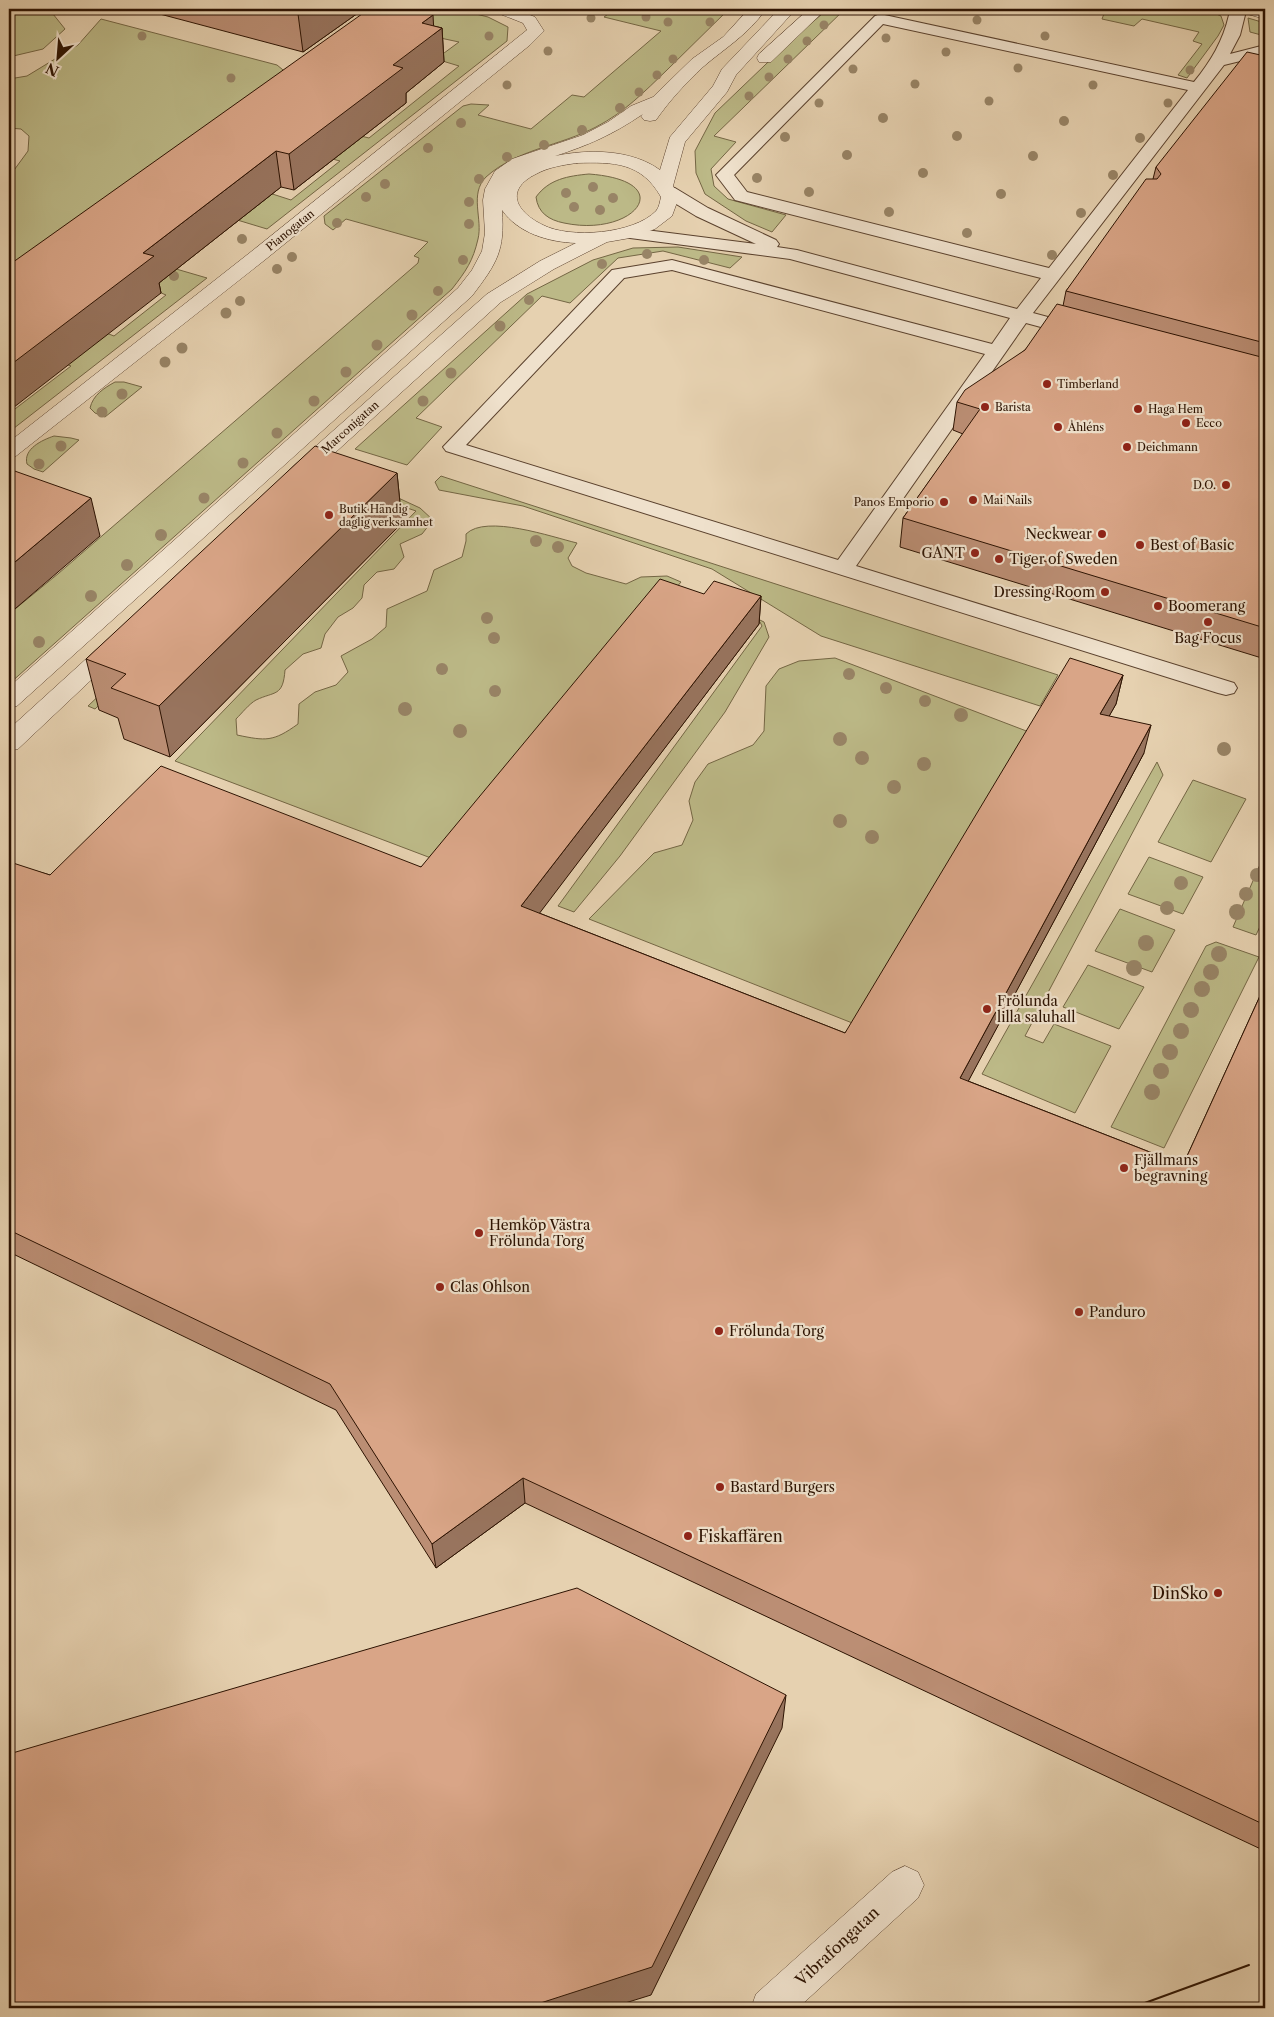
<svg xmlns="http://www.w3.org/2000/svg" width="1274" height="2017" font-family="'Libre Caslon Text',serif">
<style>
.green{fill:#bcb987;stroke:#746644}
.lines{fill:none;stroke-linecap:round;stroke-linejoin:round}
.service-casing{stroke:#5b422e;stroke-width:2}
.minor-casing{stroke:#5b422e;stroke-width:1}
.tertiary-casing{stroke:#5b422e;stroke-width:1}
.service{fill:#efe1cc;fill-rule:evenodd}
.minor{fill:#efe1cc;fill-rule:evenodd}
.tertiary{fill:#efe1cc;fill-rule:evenodd}
.tram{stroke:#2d1302;stroke-width:2}
.tree{fill:#988466}
.wall{fill:#bb8e74;stroke:#2d1302}
.shaded-wall{fill:#98745e;stroke:#2d1302}
.building{fill:#d9a587;stroke:#2d1302}
.poi-dot{fill:#8f2418;stroke:#efe1cc;stroke-width:2}
.labels{text-anchor:middle;dominant-baseline:central;stroke-width:4.5;stroke-linejoin:round;paint-order:stroke}
.far-street-label{font-size:11px;fill:#2d1302;stroke:#efe1cc}
.far-poi-label{font-size:11px;fill:#2d1302;stroke:#efe1cc;text-anchor:start}
.poi-label{font-size:14px;fill:#2d1302;stroke:#efe1cc;text-anchor:start}
.near-poi-label{font-size:16px;fill:#2d1302;stroke:#efe1cc;text-anchor:start}
.near-street-label{font-size:16px;fill:#2d1302;stroke:#efe1cc}
</style>
<rect width="100%" height="100%" fill="#e6d1b0"/>
<filter id="stains"><feTurbulence type="fractalNoise" baseFrequency=".004" numOctaves="4"/><feColorMatrix values="0 0 0 0 .2 0 0 0 0 .09 0 0 0 0 .02 0 0 0 .5 -.17"/></filter>
<radialGradient id="worn" r=".72"><stop offset=".6" stop-color="#630" stop-opacity="0"/><stop offset="1" stop-color="#630" stop-opacity=".3"/></radialGradient>
<path class="green" d="M9,9H49L65,29L43,49L9,57Z
M361,9H456L488,17L508,27L507,41L267,229L224,216L260,190L291,200L340,161L313,154L341,131L369,138L459,66L436,59L459,42L361,21L370,11Z
M615,9H729C708,29 688,50 667,70C644,92 625,112 596,127C560,146 517,149 486,177C469,194 483,219 478,239C473,261 466,271 452,289L9,684V614L59,573L418,263L419,258L414,256L428,242L346,219L333,230L325,224L324,216L463,106L471,104L489,105L478,115L531,129L572,95L584,97L661,31L604,17Z
M828,9H845L714,136L736,142L711,169L714,186L728,199L786,215L772,232L746,221L705,194L696,173L695,151L715,113L789,42Z
M1095,9H1205L1221,16L1224,25L1218,36L1187,78L1178,75L1202,44L1193,41L1199,32L1142,19L1134,26L1102,19L1105,11Z
M1248,18L1265,23V36L1250,32Z
M101,19L277,65L288,74L9,273V177L28,151L29,136L21,129L9,128V79L27,76L78,45Z
M589,174C681,181 634,238 564,223C549,220 538,213 536,197C549,179 568,176 589,174Z
M678,247L742,257L730,268L663,251L618,258L570,303L542,296L416,418L442,427L407,465L355,449L527,294L593,260L633,248Z
M159,264L207,278L9,432V411L11,412L71,366L44,356L83,324L114,336L166,295L135,282Z
M115,382H124L142,387L105,417L95,413L90,408C93,395 104,388 115,382Z
M54,436L71,438L79,440L43,472L34,469L27,464C23,449 42,440 54,436Z
M441,476L447,478L1058,675L1040,706L821,636L712,569L523,506L439,490L435,482Z
M353,477L420,508L433,520L422,534L400,544L404,557L394,569L377,572L364,585L362,598L353,608L338,617L325,634L321,648L303,654L285,670C283,697 275,691 256,700C249,704 242,713 236,719L237,735C266,741 273,742 298,724L299,704L315,692L336,685L348,672L341,656L372,639L386,627L387,609L427,591L434,570L462,557L466,541V534C486,514 552,537 577,543L568,558L572,566L586,573L626,584L641,577L667,576L681,582L456,850L489,880L175,761L416,511L372,496H321L95,709L88,706L327,479Z
M714,598L764,622L769,637L725,712L620,856L574,912L558,906L762,626L760,622L711,606Z
M835,658L1029,732L908,1045L589,919L654,853L682,845L693,820L689,801L695,782L708,764L753,745L764,731L766,686L779,669L799,661Z
M1157,762L1163,775L1025,1036L1043,1043L1054,1024L1111,1046L1075,1113L982,1074Z
M1193,780L1246,799L1211,862L1158,842Z
M1265,853V916L1256,935L1233,927Z
M1149,857L1203,877L1183,914L1128,894Z
M1120,909L1175,930L1152,972L1095,951Z
M1216,942L1259,957L1164,1148L1111,1127L1206,946Z
M1088,965L1144,987L1119,1029L1063,1007Z"/>
<g class="lines">
<g class="service-casing">
<path id="service" d="M1226,9H1240L1245,15L1240,35L1230,54L1265,45V55L1224,65L1033,313L1085,327L1087,331L1085,335L1078,337L1026,323L856,566L1234,683L1237,688L1234,693L1226,695L1218,693L446,451L443,447L612,270L672,260L992,344L1010,318L790,259L630,238L624,237L621,233L624,229L630,228L756,244L696,216L663,196L660,192L663,188L669,187L675,188L708,208L776,240L779,244L777,247L797,250L1017,309L1041,278L735,200L716,175L875,16L880,14L1194,82C1211,61 1223,41 1229,15ZM883,24L1188,90L1049,268L747,192L734,175ZM672,270L985,354L838,560L466,445L624,278Z"/>
</g>
<g class="minor-casing">
<path id="minor" d="M493,9H515L535,17L544,31L530,45L266,259L16,456L9,458V442L252,251L527,30L523,23L495,12Z
M905,1866L918,1872L924,1885L918,1898L798,2008H751L756,1994L892,1872Z"/>
</g>
<g class="tertiary-casing">
<path id="tertiary" d="M749,9H766C748,35 725,48 703,67C685,84 670,100 656,120L650,121L644,120L641,116L643,114C612,135 589,145 555,156C588,149 631,149 660,170L670,137L713,86L722,69L779,9H796L736,75L727,92L685,142L673,186L679,197L672,216L655,229L630,238L607,242L554,269L501,302L305,480L297,481L289,480L286,475L289,470L487,294L540,261L576,243C548,242 518,233 502,210C505,251 497,263 472,296L17,706L9,708V687L458,288L472,270L482,251L485,233L483,200L485,189L495,171L512,159L583,135L608,122L631,106L653,97L692,59L723,37ZM577,163C614,162 641,162 661,197C660,201 659,208 656,211C634,234 570,239 543,225C516,212 504,190 536,174C549,167 563,165 577,163Z
M809,9H826L771,62H759L757,58L759,54Z
M1238,9H1265V19L1240,12Z
M116,637L124,639L128,644L124,649L18,749L9,751V729L108,639Z"/>
</g>
<use href="#service" class="service"/>
<use href="#minor" class="minor"/>
<use href="#tertiary" class="tertiary"/>
<path class="tram" d="M1131,2008L1249,1965"/>
</g>
<g class="tree">
<circle cx="646" cy="17" r="4.5"/>
<circle cx="591" cy="18" r="4.5"/>
<circle cx="977" cy="20" r="4.5"/>
<circle cx="668" cy="22" r="4.5"/>
<circle cx="710" cy="22" r="4.5"/>
<circle cx="824" cy="25" r="4.5"/>
<circle cx="142" cy="36" r="4.5"/>
<circle cx="489" cy="36" r="4.5"/>
<circle cx="1045" cy="36" r="4.5"/>
<circle cx="886" cy="38" r="4.5"/>
<circle cx="807" cy="41" r="4.5"/>
<circle cx="548" cy="51" r="4.5"/>
<circle cx="946" cy="52" r="4.5"/>
<circle cx="673" cy="59" r="4.5"/>
<circle cx="788" cy="59" r="4.5"/>
<circle cx="1018" cy="68" r="4.5"/>
<circle cx="853" cy="69" r="4.5"/>
<circle cx="1190" cy="70" r="4.5"/>
<circle cx="657" cy="75" r="4.5"/>
<circle cx="769" cy="77" r="4.5"/>
<circle cx="231" cy="78" r="4.5"/>
<circle cx="915" cy="84" r="4.5"/>
<circle cx="507" cy="85" r="4.5"/>
<circle cx="1093" cy="85" r="4.5"/>
<circle cx="639" cy="92" r="4.5"/>
<circle cx="749" cy="96" r="4.5"/>
<circle cx="989" cy="101" r="4.5"/>
<circle cx="819" cy="103" r="4.5"/>
<circle cx="1168" cy="103" r="4.5"/>
<circle cx="620" cy="108" r="5"/>
<circle cx="883" cy="118" r="5"/>
<circle cx="1064" cy="121" r="5"/>
<circle cx="461" cy="123" r="5"/>
<circle cx="582" cy="130" r="5"/>
<circle cx="957" cy="136" r="5"/>
<circle cx="785" cy="137" r="5"/>
<circle cx="1140" cy="138" r="5"/>
<circle cx="544" cy="145" r="5"/>
<circle cx="428" cy="148" r="5"/>
<circle cx="847" cy="155" r="5"/>
<circle cx="1033" cy="156" r="5"/>
<circle cx="507" cy="157" r="5"/>
<circle cx="923" cy="173" r="5"/>
<circle cx="1113" cy="175" r="5"/>
<circle cx="757" cy="178" r="5"/>
<circle cx="479" cy="179" r="5"/>
<circle cx="385" cy="184" r="5"/>
<circle cx="593" cy="187" r="5"/>
<circle cx="809" cy="192" r="5"/>
<circle cx="566" cy="193" r="5"/>
<circle cx="1001" cy="194" r="5"/>
<circle cx="366" cy="197" r="5"/>
<circle cx="613" cy="198" r="5"/>
<circle cx="469" cy="202" r="5"/>
<circle cx="574" cy="207" r="5"/>
<circle cx="600" cy="210" r="5"/>
<circle cx="889" cy="212" r="5"/>
<circle cx="1081" cy="213" r="5"/>
<circle cx="337" cy="223" r="5"/>
<circle cx="469" cy="224" r="5"/>
<circle cx="967" cy="233" r="5"/>
<circle cx="242" cy="239" r="5"/>
<circle cx="647" cy="254" r="5"/>
<circle cx="1052" cy="255" r="5"/>
<circle cx="292" cy="257" r="5"/>
<circle cx="463" cy="260" r="5"/>
<circle cx="704" cy="260" r="5"/>
<circle cx="602" cy="264" r="5"/>
<circle cx="277" cy="269" r="5"/>
<circle cx="174" cy="276" r="5"/>
<circle cx="438" cy="291" r="5"/>
<circle cx="529" cy="300" r="5"/>
<circle cx="240" cy="301" r="5"/>
<circle cx="226" cy="313" r="5.5"/>
<circle cx="412" cy="315" r="5.5"/>
<circle cx="500" cy="326" r="5.5"/>
<circle cx="377" cy="345" r="5.5"/>
<circle cx="182" cy="348" r="5.5"/>
<circle cx="165" cy="362" r="5.5"/>
<circle cx="346" cy="372" r="5.5"/>
<circle cx="451" cy="373" r="5.5"/>
<circle cx="122" cy="394" r="5.5"/>
<circle cx="314" cy="401" r="5.5"/>
<circle cx="423" cy="401" r="5.5"/>
<circle cx="102" cy="412" r="5.5"/>
<circle cx="277" cy="433" r="5.5"/>
<circle cx="61" cy="446" r="5.5"/>
<circle cx="243" cy="463" r="5.5"/>
<circle cx="39" cy="464" r="5.5"/>
<circle cx="204" cy="498" r="5.5"/>
<circle cx="161" cy="535" r="6"/>
<circle cx="536" cy="541" r="6"/>
<circle cx="558" cy="547" r="6"/>
<circle cx="127" cy="565" r="6"/>
<circle cx="91" cy="596" r="6"/>
<circle cx="487" cy="618" r="6"/>
<circle cx="494" cy="638" r="6"/>
<circle cx="39" cy="642" r="6"/>
<circle cx="442" cy="669" r="6"/>
<circle cx="849" cy="674" r="6"/>
<circle cx="886" cy="688" r="6"/>
<circle cx="495" cy="691" r="6"/>
<circle cx="925" cy="701" r="6"/>
<circle cx="405" cy="709" r="7"/>
<circle cx="961" cy="715" r="7"/>
<circle cx="460" cy="731" r="7"/>
<circle cx="840" cy="739" r="7"/>
<circle cx="1224" cy="749" r="7"/>
<circle cx="862" cy="758" r="7"/>
<circle cx="924" cy="764" r="7"/>
<circle cx="894" cy="787" r="7"/>
<circle cx="840" cy="821" r="7"/>
<circle cx="872" cy="837" r="7"/>
<circle cx="1257" cy="875" r="7"/>
<circle cx="1181" cy="883" r="7"/>
<circle cx="1246" cy="894" r="7"/>
<circle cx="1167" cy="908" r="7"/>
<circle cx="1237" cy="912" r="8"/>
<circle cx="1146" cy="943" r="8"/>
<circle cx="1219" cy="954" r="8"/>
<circle cx="1134" cy="968" r="8"/>
<circle cx="1211" cy="972" r="8"/>
<circle cx="1202" cy="989" r="8"/>
<circle cx="1191" cy="1010" r="8"/>
<circle cx="1181" cy="1031" r="8"/>
<circle cx="1170" cy="1052" r="8"/>
<circle cx="1161" cy="1071" r="8"/>
<circle cx="1152" cy="1092" r="8"/>
</g>
<path class="wall" d="M141,9H358V13L303,52Z
M433,26L442,28L444,62L406,93V103L294,190L281,187L159,283L161,293L9,265Z
M1265,56V659L900,547L903,518L963,434L953,430L957,402L1025,350L1063,306L1066,291L1153,179L1156,167Z
M397,473L402,523L170,757L124,739L118,718L99,710L86,659Z
M704,594L761,596L759,624L539,913L845,1033L1123,675L1116,704L1109,716L1144,753L968,1081L1183,1165L1265,985V1851L525,1503L436,1568L336,1410L9,1252V863L50,875L421,867Z
M1265,928V938L1262,937Z"/>
<path class="shaded-wall" d="M306,9H358V13L303,52L298,14Z
M433,15L434,34L442,28L444,62L406,93V103L294,190L289,154L393,65L422,23Z
M276,151L281,187L159,283L161,293L9,411V366L143,253Z
M397,473L402,523L170,757L159,706Z
M91,498L100,536L9,614V567Z
M761,596L759,624L523,935L521,906Z
M1123,675L1116,704L1094,743L1100,714Z
M1151,725L1144,753L955,1106L960,1078Z
M523,1478L525,1503L436,1568L432,1544Z
M786,1695L782,1728L651,1995L609,2008H525Z"/>
<path class="building" d="M278,9H306L298,14Z
M369,9H408L433,15L422,23L442,28L393,65L403,68L289,154L276,151L143,253L154,256L9,366V265Z
M1247,52L1265,56V343L1066,291L1146,179H1157L1161,174L1156,167Z
M1057,304L1265,358V628L903,518L980,409L957,402L965,390L1025,350Z
M315,446L397,473L159,706L111,688L126,674L86,659Z
M9,469L91,498L9,567Z
M660,579L704,594L714,581L761,596L521,906L845,1033L1070,658L1123,675L1100,714L1151,725L960,1078L1183,1165L1265,985V1825L523,1478L432,1544L330,1384L9,1230V863L10,862L50,875L161,766L421,867Z
M577,1588L786,1695L652,1967L525,2008H9V1754Z"/>
<g class="poi-dot">
<circle cx="1047" cy="384" r="5"/>
<circle cx="985" cy="407" r="5"/>
<circle cx="1138" cy="409" r="5"/>
<circle cx="1186" cy="423" r="5"/>
<circle cx="1058" cy="427" r="5"/>
<circle cx="1127" cy="447" r="5"/>
<circle cx="1226" cy="485" r="5"/>
<circle cx="973" cy="500" r="5"/>
<circle cx="944" cy="502" r="5"/>
<circle cx="329" cy="515" r="5"/>
<circle cx="1102" cy="534" r="5"/>
<circle cx="1140" cy="545" r="5"/>
<circle cx="975" cy="553" r="5"/>
<circle cx="999" cy="559" r="5"/>
<circle cx="1105" cy="592" r="5"/>
<circle cx="1158" cy="606" r="5"/>
<circle cx="1208" cy="622" r="5"/>
<circle cx="987" cy="1009" r="5"/>
<circle cx="1124" cy="1168" r="5"/>
<circle cx="479" cy="1233" r="5"/>
<circle cx="440" cy="1287" r="5"/>
<circle cx="1079" cy="1312" r="5"/>
<circle cx="719" cy="1331" r="5"/>
<circle cx="720" cy="1487" r="5"/>
<circle cx="688" cy="1536" r="5"/>
<circle cx="1218" cy="1593" r="5"/>
</g>
<g class="labels">
<g class="far-street-label">
<text transform="translate(290 230) rotate(-39)">Pianogatan</text>
<text transform="translate(350 427) rotate(-42)">Marconigatan</text>
</g>
<g class="far-poi-label">
<text x="1057" y="384">Timberland</text>
<text x="995" y="407">Barista</text>
<text x="1148" y="409">Haga Hem</text>
<text x="1196" y="423">Ecco</text>
<text x="1068" y="427">Åhléns</text>
<text x="1137" y="447">Deichmann</text>
<text x="1216" y="485" text-anchor="end">D.O.</text>
<text x="983" y="500">Mai Nails</text>
<text x="934" y="502" text-anchor="end">Panos Emporio</text>
<text x="339" y="509">Butik Händig<tspan x="339" dy="13">daglig verksamhet</tspan></text>
</g>
<g class="poi-label">
<text x="1092" y="534" text-anchor="end">Neckwear</text>
<text x="1150" y="545">Best of Basic</text>
<text x="965" y="553" text-anchor="end">GANT</text>
<text x="1009" y="559">Tiger of Sweden</text>
<text x="1095" y="592" text-anchor="end">Dressing Room</text>
<text x="1168" y="606">Boomerang</text>
<text x="1208" y="638" text-anchor="middle">Bag Focus</text>
<text x="997" y="1001">Frölunda<tspan x="997" dy="16">lilla saluhall</tspan></text>
<text x="1134" y="1160">Fjällmans<tspan x="1134" dy="16">begravning</tspan></text>
<text x="489" y="1225">Hemköp Västra<tspan x="489" dy="16">Frölunda Torg</tspan></text>
<text x="450" y="1287">Clas Ohlson</text>
<text x="1089" y="1312">Panduro</text>
<text x="729" y="1331">Frölunda Torg</text>
<text x="730" y="1487">Bastard Burgers</text>
</g>
<g class="near-poi-label">
<text x="698" y="1536">Fiskaffären</text>
<text x="1208" y="1593" text-anchor="end">DinSko</text>
</g>
<g class="near-street-label">
<text transform="translate(837 1946) rotate(-43)">Vibrafongatan</text>
</g>
</g>
<rect width="1274" height="2017" fill="none" stroke="#e6d1b0" stroke-width="30"/>
<rect x="10" y="10" width="1254" height="1997" fill="none" stroke="#2d1302" stroke-width="2.5"/>
<rect x="15" y="15" width="1244" height="1987" fill="none" stroke="#2d1302"/>
<g transform="translate(58 58) rotate(206)" stroke="#efe1cc" stroke-width="4" paint-order="stroke">
<path d="M0-4L9 19L0 12L-9 19Z" fill="#2d1302"/>
<text y="-8" font-size="14" font-weight="bold" text-anchor="middle" fill="#2d1302">N</text>
</g>
<rect width="100%" height="100%" filter="url(#stains)"/>
<rect width="100%" height="100%" fill="url(#worn)"/>
</svg>
